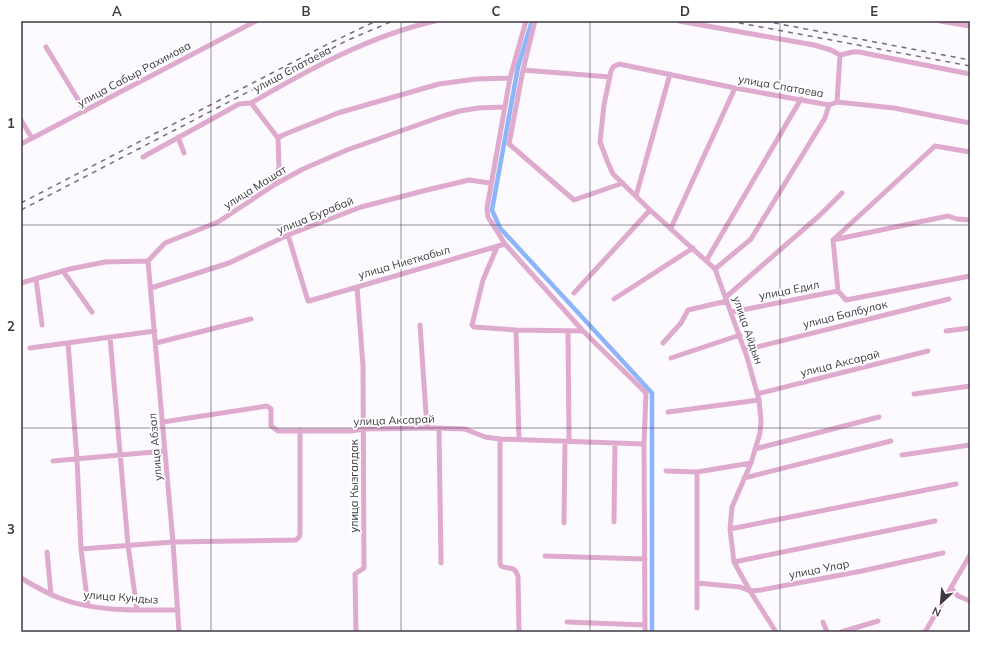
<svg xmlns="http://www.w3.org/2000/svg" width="991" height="653" font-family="Mulish,sans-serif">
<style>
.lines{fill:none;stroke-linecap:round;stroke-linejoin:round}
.canal{stroke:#8cb5fa;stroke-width:4.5}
.minor{stroke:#deabcf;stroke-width:5}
.rail{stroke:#726e76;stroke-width:1.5;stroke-dasharray:5 5;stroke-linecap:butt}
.grid{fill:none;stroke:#3d3841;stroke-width:1;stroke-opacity:0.55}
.labels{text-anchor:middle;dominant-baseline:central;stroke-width:3.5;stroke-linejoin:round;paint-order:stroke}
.street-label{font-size:11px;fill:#3d3841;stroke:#fff}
.neatline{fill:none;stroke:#3d3841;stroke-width:1.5}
.grid-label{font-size:13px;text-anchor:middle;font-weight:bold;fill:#3d3841}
</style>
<rect width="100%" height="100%" fill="#fdfaff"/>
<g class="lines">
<path class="canal" d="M532,21L518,67L492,210L500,228L652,393V632"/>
<path class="minor" d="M526,21L510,78L487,208L488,217L505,244L583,331L646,393L644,444L645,632
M535,21L523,70L509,144L574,200L623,183
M679,21L814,45L831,50L840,55L853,52H859L970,74
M940,21L970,26
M46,47L85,111
M523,70L610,77
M837,102L840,55
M251,103L278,138
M21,120L32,138
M178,137L184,153
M21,144L256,21
M143,157L239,104L251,103C308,70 369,36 435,21
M274,185L279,167L278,138L283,135L338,113L439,84L476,79L510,78
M636,196L670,74
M671,228L735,88
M288,235L308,301H309L505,244
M834,239L935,146L970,152
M497,247L483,280L472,325L474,327L516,330L583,331
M148,261L173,542L179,632
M706,261L801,99
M715,269L751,239L825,118L829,105
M63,271L92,312
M36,279L42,325
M21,283L70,269L105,262L148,261L165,243L218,222L274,185L303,169L347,150L443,116L460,111L478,108L504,107
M151,288L229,263L288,235L361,207L427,190L469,180L490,183
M838,291L833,240L948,216L957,219L970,220
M574,293L650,210
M726,297L820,215L842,193
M614,299L693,248
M732,312L838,291L846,300L970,276
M420,325L427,428
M516,330L519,440
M568,331L569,441
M946,331L970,328
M110,337L128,545L137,610
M68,343L77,459L81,549L88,606
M156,343L251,319
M663,343L681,323L688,310L727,301
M30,348L155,331
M745,350L949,299
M671,358L740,335
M757,394L928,351
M914,394L970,386
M668,412L759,400
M163,422L267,406L271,409V426L278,431H351L363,429L434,428L465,429L485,437L500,439L644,444
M439,428L441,563
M500,439V563L501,566C510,570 515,565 518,577L519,632
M755,449L879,417
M902,455L970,445
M53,461L165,451
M666,471L697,472L751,463
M744,478L891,441
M614,522L615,443
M564,523L565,441
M730,529L956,484
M81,549L173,542L296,540L299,537L300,534V430
M47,552L51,595
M545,556L645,559
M734,562L935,521
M21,578C34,586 48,594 62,599C96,612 142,610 178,610
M697,583L740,587L750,591L761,590L862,571L943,553
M951,588L958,596L970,601
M697,608V472
M567,622L645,625
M823,622L827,632
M356,632L355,574L364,568L363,366L357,287
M776,632L750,591L734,562L730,529L732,507L751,463L760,433L761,421L759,400L747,357L715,269L650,210L613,174L608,163L600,142L604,105L611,71L613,67L619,64L735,88L829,105L837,102L894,108L970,123
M841,632L878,621
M925,632L970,555"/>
<path class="rail" d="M729,21L970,66
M764,21L970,60
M21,203L328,44L376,21
M21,210L348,40L393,21"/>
</g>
<path class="grid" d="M211,21V632M401,21V632M590,21V632M780,21V632M21,225H970M21,428H970"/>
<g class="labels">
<g class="street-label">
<text transform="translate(292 69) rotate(-28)">улица Спатаева</text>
<text transform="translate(134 74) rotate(-28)">улица Сабыр Рахимова</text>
<text transform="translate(781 86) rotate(10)">улица Спатаева</text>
<text transform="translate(255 187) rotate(-32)">улица Машат</text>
<text transform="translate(315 215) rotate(-22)">улица Бурабай</text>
<text transform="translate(404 262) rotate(-16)">улица Ниеткабыл</text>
<text transform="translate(789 290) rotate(-11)">улица Едил</text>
<text transform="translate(845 314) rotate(-14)">улица Балбулак</text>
<text transform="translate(748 330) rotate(71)">улица Айдын</text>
<text transform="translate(840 363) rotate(-14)">улица Аксарай</text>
<text transform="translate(394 420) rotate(-2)">улица Аксарай</text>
<text transform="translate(155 447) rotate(-95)">улица Абзал</text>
<text transform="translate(354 486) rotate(-90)">улица Кызгалдак</text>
<text transform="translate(819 569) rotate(-11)">улица Улар</text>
<text transform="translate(121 597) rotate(4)">улица Кундыз</text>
</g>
</g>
<rect width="991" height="653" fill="none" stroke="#ffffff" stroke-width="44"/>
<g transform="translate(941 603) rotate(206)" stroke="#ffffff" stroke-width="3" paint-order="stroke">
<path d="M0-3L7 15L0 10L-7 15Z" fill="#3d3841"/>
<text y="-6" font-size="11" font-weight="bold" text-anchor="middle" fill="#3d3841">N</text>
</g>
<rect x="22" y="22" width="947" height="609" class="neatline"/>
<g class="grid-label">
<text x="117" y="16">A</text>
<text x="306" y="16">B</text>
<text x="496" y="16">C</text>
<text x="685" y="16">D</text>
<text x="874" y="16">E</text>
<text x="11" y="128">1</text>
<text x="11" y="331">2</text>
<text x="11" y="534">3</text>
</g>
</svg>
